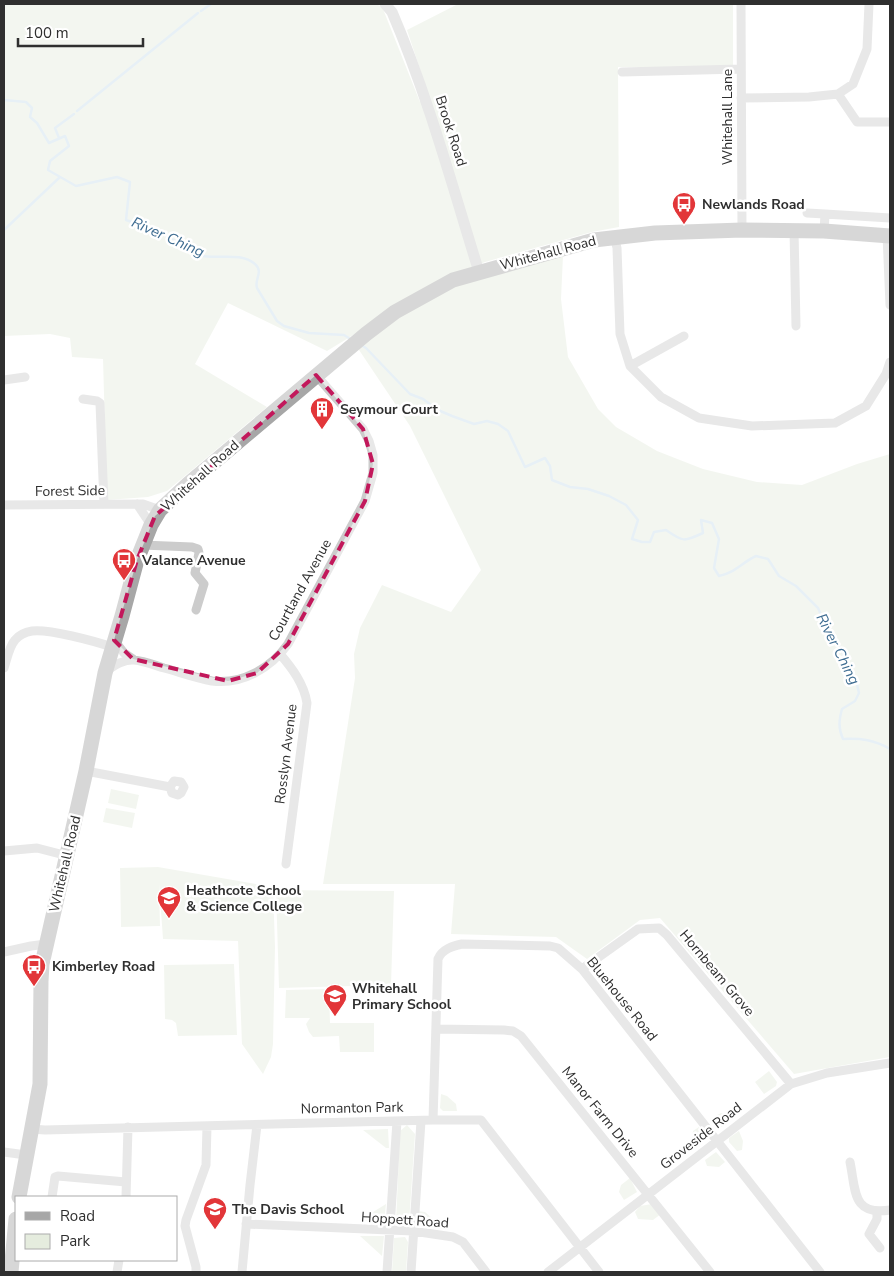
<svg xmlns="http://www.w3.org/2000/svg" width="894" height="1276" font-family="'Nunito Sans',sans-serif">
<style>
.green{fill:#e5ecde}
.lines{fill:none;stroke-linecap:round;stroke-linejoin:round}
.stream{stroke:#caddec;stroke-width:2.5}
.minor{stroke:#ccc;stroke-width:9}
.tertiary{stroke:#ccc;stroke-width:11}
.primary{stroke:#a7a7a7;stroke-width:15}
.marked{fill:none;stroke:#c2185b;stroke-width:4;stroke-dasharray:10 6;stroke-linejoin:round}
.labels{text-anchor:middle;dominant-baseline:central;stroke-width:5;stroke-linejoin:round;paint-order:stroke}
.street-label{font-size:14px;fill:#2f2f2f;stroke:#fff}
.poi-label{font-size:14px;font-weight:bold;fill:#2f2f2f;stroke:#fff;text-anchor:start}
.water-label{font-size:15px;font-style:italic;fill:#3e6c91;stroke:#fff}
</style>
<rect width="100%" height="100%" fill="#fff"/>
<path class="green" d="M4,4H377L383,9L420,102L430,99L407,30L458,4H733V67H618L619,227L592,232L485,262L447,278L327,351L228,303L195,364L267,407L167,491L148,497L107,500L103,359L72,357L70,338L50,334L4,336Z
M563,256L561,299L568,357L598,409L616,427L657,451L703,469L757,482L802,485L857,464L890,454V1057L794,1074L660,918L640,920L587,959L556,937L451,934L455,884H323L355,678L354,654L360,628L382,585L451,612L481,570L410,426L357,347L390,318L450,286Z
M111,789L139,795L136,809L108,803Z
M106,808L135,813L132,828L103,822Z
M158,867L273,887L275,947L273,1044L271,1057L263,1074L242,1044L238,941L163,939L159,884L160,926L121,927L120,868Z
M276,890L394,891L391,985L279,988Z
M234,964L237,1035L178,1036L176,1023L172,1020L165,1019L164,965Z
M329,989L330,1023H374V1052H340L339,1036L313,1037L309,1032L306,1024L310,1018H285L286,990Z
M769,1071L777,1082L776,1086L764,1094L755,1082Z
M441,1094L447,1096L456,1104L457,1111H443L440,1108Z
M721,1113L727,1114L731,1121L720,1128L715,1127L710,1119Z
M407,1125L415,1134L409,1223L396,1222L400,1131Z
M699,1127L706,1136L693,1147L691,1143L693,1131Z
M388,1129L389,1148H386L363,1130Z
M739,1131L743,1141L742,1150L737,1151L729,1142V1138Z
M716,1152L725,1162L719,1167L707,1166L705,1160Z
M630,1178L637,1192L624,1200L619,1192L621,1185Z
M386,1204L384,1223L360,1220Z
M652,1204L661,1214L653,1220L638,1219L635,1212L640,1206Z
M418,1211L425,1212L433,1219L432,1226L422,1227L419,1223Z
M360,1236H384L382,1256Z
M405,1237L408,1242L406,1272H392L394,1238Z"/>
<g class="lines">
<path class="stream" d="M201,11L211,4
M4,100L26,102L32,108L30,117L37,123L49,143L65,136L69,146L50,161L48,170L76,186L117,177L130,182L126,220C141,225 155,230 169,237C179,243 191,254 202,256C219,259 241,252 255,264C264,272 254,279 257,288L277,321L284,326L309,333L344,335L352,340
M77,111L198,13
M59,138L55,128L74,114
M4,230L60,177
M361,345L366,348L410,394L423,399L438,410L452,416L474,424L487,421L498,424L508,431L525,467L545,458L550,466L552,480L570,487L588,489L609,496L626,505L638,520L632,539L642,542H650L654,532L666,530C683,542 684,542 703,533L701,520L712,523L719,539L714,568L719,576C735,573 741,563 756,556L768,559L779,576L796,586L818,608L825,624L833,634L856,680L859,693L855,701L842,709C839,720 838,728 843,739C861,738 875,740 890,749V752"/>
<path class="minor" d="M741,4L742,230
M622,72L740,69
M838,94L853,84L867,49L869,4
M741,98L809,97L838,94L857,122H890
M807,213L825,214
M794,230L796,326
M824,231L825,214L890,218
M887,235L890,305
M614,236L617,248L620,334L630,366L661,397L699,418L752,426L835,423L866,406L886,374L890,362
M630,366L684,336
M4,380L25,377
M83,399L97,401L100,403L104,504
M137,504L151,525
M4,505L143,504L160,510
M142,545L192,547L198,549L199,553L195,573L204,584L196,610
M114,640L124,653L133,659
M280,654C292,668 304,684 307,703L286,864
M4,668C7,659 9,647 15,640C19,635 26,632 32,631C50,629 94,641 112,647
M106,671C114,666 124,659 134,660C144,661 154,665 164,668C179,672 196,678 212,681C242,685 271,668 288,644L365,501L373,473V455L369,441L363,429L316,375
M86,771L170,787L174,781L181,782L184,787L181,793L178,795L172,793L170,787
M4,851L37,848L68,856
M4,952L31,946L46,944
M582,969L638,929L659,928L667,935L791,1084
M436,1029L504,1030L513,1031L521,1036L710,1272
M433,1120L438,959C442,949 453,946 462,944L550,946L558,948L582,969L820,1272
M32,1129L45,1130L433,1120H481L599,1272
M4,1152L26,1155
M850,1162C856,1191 852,1216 890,1210
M52,1197L55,1177L58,1176L126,1182
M126,1197L128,1127
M877,1212V1219L869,1234L880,1248
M246,1224L413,1231L453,1237L463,1242L486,1272
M117,1272L119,1260
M196,1272V1267L185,1226L186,1220L206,1165L207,1126
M242,1272L250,1185L257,1125
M387,1272L397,1121
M411,1272L421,1121
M548,1272L791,1084L827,1073L890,1063"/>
<path class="tertiary" d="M385,4L392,12C428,96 452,185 479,272"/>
<path class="primary" d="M19,1197L40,1084L41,981L42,964L86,771L105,673L122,616L137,560L151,525L160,510L188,484L366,334L395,312L453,280L594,240L655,233L742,230L824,231L890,236
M11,1272L16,1219"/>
</g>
<path d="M0 0H894V1276H0ZM316,375L363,429L373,464L365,501L288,644L257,673L228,681L133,659L114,640L137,560L155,516Z" fill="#fff" fill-opacity=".55" fill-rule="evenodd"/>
<path class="marked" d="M316,375L363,429L373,464L365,501L288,644L257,673L228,681L133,659L114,640L137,560L155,516Z"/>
<defs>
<g id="bus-pin" transform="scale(1.25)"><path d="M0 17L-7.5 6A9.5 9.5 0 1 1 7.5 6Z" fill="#e23639" stroke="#fff"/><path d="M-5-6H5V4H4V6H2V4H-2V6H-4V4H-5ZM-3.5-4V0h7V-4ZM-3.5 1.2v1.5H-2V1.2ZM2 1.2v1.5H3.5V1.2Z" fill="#fff"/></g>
<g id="building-pin" transform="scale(1.25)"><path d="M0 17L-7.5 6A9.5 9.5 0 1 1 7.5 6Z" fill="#e23639" stroke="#fff"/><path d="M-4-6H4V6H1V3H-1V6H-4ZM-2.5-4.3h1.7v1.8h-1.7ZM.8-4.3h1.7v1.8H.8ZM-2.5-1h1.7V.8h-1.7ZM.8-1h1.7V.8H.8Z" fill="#fff"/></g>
<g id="school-pin" transform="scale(1.25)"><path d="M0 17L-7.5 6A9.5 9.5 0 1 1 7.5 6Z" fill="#e23639" stroke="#fff"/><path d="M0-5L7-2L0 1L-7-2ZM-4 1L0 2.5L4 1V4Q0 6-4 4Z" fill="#fff"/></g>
</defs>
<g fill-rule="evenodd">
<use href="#bus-pin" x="684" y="204"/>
<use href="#building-pin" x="322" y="409"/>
<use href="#bus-pin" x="124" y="560"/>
<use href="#school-pin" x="169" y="898"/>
<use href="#bus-pin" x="34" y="966"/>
<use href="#school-pin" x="335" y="996"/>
<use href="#school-pin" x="215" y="1209"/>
</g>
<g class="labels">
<g class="street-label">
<text transform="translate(727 117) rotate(-90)">Whitehall Lane</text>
<text transform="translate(451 131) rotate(72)">Brook Road</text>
<text transform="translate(548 253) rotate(-15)">Whitehall Road</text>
<text transform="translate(200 476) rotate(-42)">Whitehall Road</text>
<text transform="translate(70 491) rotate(-1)">Forest Side</text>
<text transform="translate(300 590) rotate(-61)">Courtland Avenue</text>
<text transform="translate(286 754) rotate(-83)">Rosslyn Avenue</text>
<text transform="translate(65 864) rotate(-77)">Whitehall Road</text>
<text transform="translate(717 973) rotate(50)">Hornbeam Grove</text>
<text transform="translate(622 999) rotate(51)">Bluehouse Road</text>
<text transform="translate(352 1108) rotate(-1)">Normanton Park</text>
<text transform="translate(600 1112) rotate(51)">Manor Farm Drive</text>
<text transform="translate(701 1136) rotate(-38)">Groveside Road</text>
<text transform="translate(405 1220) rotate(4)">Hoppett Road</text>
</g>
<g class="poi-label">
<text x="702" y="204">Newlands Road</text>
<text x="340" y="409">Seymour Court</text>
<text x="142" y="560">Valance Avenue</text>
<text x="186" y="890">Heathcote School<tspan x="186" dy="16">&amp; Science College</tspan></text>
<text x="52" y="966">Kimberley Road</text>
<text x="352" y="988">Whitehall<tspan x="352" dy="16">Primary School</tspan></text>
<text x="232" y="1209">The Davis School</text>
</g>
<g class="water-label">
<text transform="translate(168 237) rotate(24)">River Ching</text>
<text transform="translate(838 649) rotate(63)">River Ching</text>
</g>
</g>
<rect width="894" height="1276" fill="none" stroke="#2f2f2f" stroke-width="10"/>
<rect x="15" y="1196" width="162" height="65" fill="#ffffff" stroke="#acacac"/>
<rect x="25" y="1212" width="25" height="8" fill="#a7a7a7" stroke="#acacac"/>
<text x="60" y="1221" font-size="15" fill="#2f2f2f">Road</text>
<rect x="25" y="1234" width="25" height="15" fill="#e5ecde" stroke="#acacac"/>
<text x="60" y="1246" font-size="15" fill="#2f2f2f">Park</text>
<path d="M18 38v8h125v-8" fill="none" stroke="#2f2f2f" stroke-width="2.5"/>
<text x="25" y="38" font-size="15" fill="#2f2f2f" stroke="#ffffff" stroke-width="4" paint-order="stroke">100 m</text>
</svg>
